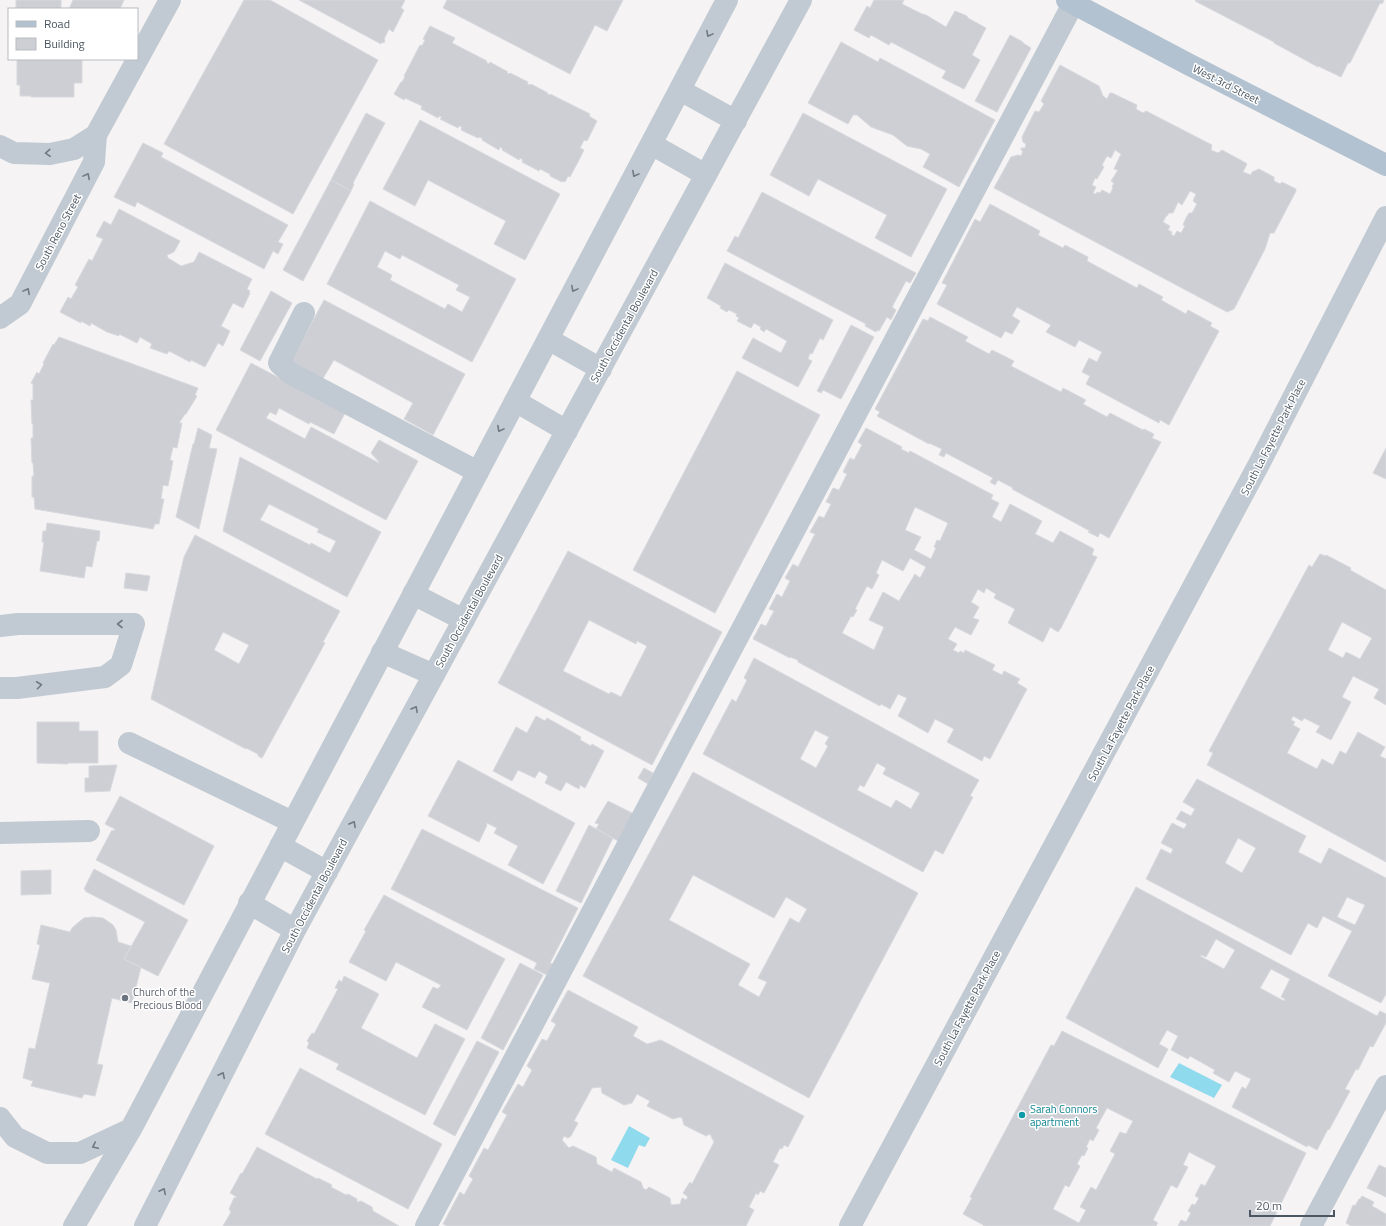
<svg xmlns="http://www.w3.org/2000/svg" width="1386" height="1226" font-family="'Titillium Web',sans-serif">
<style>
.water{fill:#90daee}
.building{fill:#cdcfd5;stroke:#d7d9de;fill-rule:evenodd}
.lines{fill:none;stroke-linecap:round;stroke-linejoin:round}
.minor{stroke:#c1cad2;stroke-width:22}
.major{stroke:#b3c2d1;stroke-width:22}
.oneway{stroke:#6e7983}
.worship-dot{fill:#6b7280;stroke:#fff;stroke-width:1.5}
.culture-dot{fill:#0f9aa8;stroke:#fff;stroke-width:1.5}
.labels{text-anchor:middle;dominant-baseline:central;stroke-width:3;stroke-linejoin:round;paint-order:stroke}
.street-label{font-size:11px;fill:#4a5661;stroke:#fff}
.worship-label{font-size:11px;fill:#5b616d;stroke:#fff;text-anchor:start}
.culture-label{font-size:11px;fill:#0d838f;stroke:#fff;text-anchor:start}
</style>
<rect width="100%" height="100%" fill="#f5f3f3"/>
<path class="water" d="M1179,1063L1222,1085L1214,1098L1170,1077Z
M629,1126L650,1138L645,1147L639,1145L628,1168L611,1160Z"/>
<path class="building" d="M16,0H61V9H16Z
M73,0H124L120,9H69Z
M244,0H270L378,60L293,214L164,144Z
M299,0H405L401,8L404,10L393,32L389,29L384,39L385,40L384,43L382,42L381,44Z
M447,0H623L607,31L595,25L570,74L443,8Z
M874,0H904L902,4L922,14L926,15L946,27L955,11L967,16L968,18L986,28L972,55L980,60L964,89L942,78L946,71L891,42L889,45L871,35L869,38L854,30L867,6L870,8Z
M1196,0H1384L1382,4L1380,3L1350,63H1348L1341,77L1318,66V67L1274,43V42L1195,1Z
M430,26L455,38L452,43L487,61L486,62L489,64L490,62L508,72L507,73L509,74L510,73L528,82L527,84L530,85L531,84L548,93L547,94L550,95V94L590,114L589,116L597,121L587,141L584,140L580,148L584,150L580,158L570,177L568,176L565,182L563,181L562,182L550,176V174L540,169L539,171L522,162L523,160L520,158L519,160L502,150L503,149L500,147L499,150L482,140V138L479,137L478,138L461,130L462,127L459,126L458,128L440,119L442,117L439,116L438,118L421,109L422,106L405,98L404,100L394,94L401,82H402L405,77L404,76L420,45L422,46L425,40L423,39Z
M1010,35L1023,42V43L1031,48L997,112L975,101Z
M841,42L878,62L880,58L995,120L959,187L923,167L930,154L921,149L907,146L893,135L871,127L857,115H853L848,124L808,103Z
M17,59H82V83H74V97H31V96H20V85H17Z
M1060,65L1099,86L1103,96L1107,99L1110,93H1112L1137,105L1136,109L1143,113L1146,111L1212,145L1211,150L1218,153L1222,150L1246,163L1247,164L1243,172L1251,175L1252,172L1259,169L1274,177V181L1280,184L1282,182L1296,189V191L1274,233H1270L1265,249L1234,309L1227,312L994,188L1011,157L1018,155L1021,156L1023,151L1021,150V148H1025L1026,144L1023,142L1022,137L1035,111L1039,112L1044,104L1041,101ZM1115,150L1121,154L1114,169L1118,170L1111,181L1114,183L1112,187L1113,188L1110,194L1102,190L1100,193L1097,192L1096,194L1093,193L1096,187L1092,185L1095,178L1097,179L1104,167L1102,165L1107,156L1111,158ZM1190,191L1196,194L1193,201L1197,204L1192,213H1189L1186,218L1183,225L1185,226L1181,233L1177,231L1174,236L1171,234L1172,232L1168,230L1170,226L1163,222L1166,216H1167L1169,213H1173L1178,202L1182,205Z
M366,113L385,123L353,183L354,184L351,191L331,180Z
M803,113L947,189L911,257L875,238L887,215L818,179L809,196L770,175Z
M420,120L560,194L525,260L494,244L506,221L428,180L415,206L383,189Z
M143,143L163,153L161,157L288,225L278,242L283,244L278,254L273,251L264,269L137,202L135,207L114,197Z
M331,180L351,191L303,281L283,270Z
M762,192L916,273L910,283L906,281L892,307L896,310L891,320L887,317L879,331L877,330L876,332L865,326L866,324L727,251L735,236L738,238Z
M370,201L516,279L472,362L327,284ZM385,251L400,259L402,255L459,285L456,290L470,297L462,312L448,304L445,309L390,280L392,275L377,267Z
M990,204L1040,231L1038,235L1063,248L1065,245L1088,257L1087,261L1137,288L1139,284L1163,297L1161,300L1186,314L1188,310L1212,323L1210,326L1219,331L1169,425L1160,420L1159,423L1086,384L1090,376L1082,372L1089,358L1097,362L1102,352L1079,340L1075,347L1046,332L1051,325L1017,307L1012,316L1020,321L1012,334L1005,331L1001,338L937,304L947,285L942,283L975,219L980,222Z
M119,209L180,241L174,252L167,255L168,258L181,266L194,262L199,252L252,279L247,289L250,291L249,293H250L243,308L233,303L221,326L230,331L223,346L218,343L205,367L191,360L190,362L169,351L167,354L150,348L152,344L140,337L137,343L119,334V336L107,332L91,323L90,326L81,321V323L60,312L68,297L71,299L78,287L75,285L89,259L92,261L103,239L96,236L104,221L111,225Z
M725,263L833,320L823,340L820,338L812,354L810,353L808,359L812,361L798,387L742,358L753,338L781,353L787,341L766,329L764,332L760,329L761,327L754,323L751,328L737,321L739,318L736,316L737,314L729,310L727,312L720,308L721,306L707,298Z
M271,291L292,303L260,361L240,350Z
M324,300L465,374L433,435L404,419L413,403L334,360L322,380L290,364Z
M930,317L968,337L965,341L989,354L992,350L1014,361L1011,366L1061,392L1063,388L1086,400L1083,404L1107,417L1110,413L1143,430L1144,429L1154,434L1152,438L1161,442L1109,538L1100,533L1098,537L1088,532L1090,531L1012,489L1013,488L998,480L995,485L990,482L993,478L946,453L944,457L939,455L942,449L929,443V444L877,416L880,412L875,409L923,319L928,321Z
M851,325L874,337L841,399L823,390L821,393L817,391Z
M59,337L198,388L195,395L197,396L186,414H185L179,423H182L177,448L173,447L170,460L173,461L168,486L163,485L161,499H164L159,524H155L153,529L35,509L34,497H32V476H34L33,463H32L31,438H33V424H32L31,400H33V384L31,383L37,372L39,374L44,364L43,363L53,344L54,345Z
M251,363L345,413L334,434L310,422L309,424L279,408L276,415L270,412L266,418L305,439L311,427L379,463V462L371,453L379,440L418,461L386,520L216,430Z
M737,371L820,415L715,613L633,570Z
M198,428L212,435L209,448L217,449L199,529L176,517L193,444H194Z
M866,428L902,447L901,449L909,453L910,451L993,495L991,499L999,503L992,517L1001,522L1010,504L1042,521L1035,534L1053,543L1060,531L1094,549L1092,555L1097,557L1061,628L1058,632L1050,627L1043,642L1008,623L1015,609L994,598L996,594L986,588L984,593L978,589L971,602L979,607L973,618L979,620L971,635L955,627L948,639L957,644L953,650L959,653L960,651L964,653L965,650L995,665L992,670L1002,675L1004,671L1020,679L1017,683L1027,689L990,759L984,756L982,761L947,742L954,729L935,719L928,733L898,716L907,698L898,694L890,709L881,704L880,706L798,662V660L790,657V658L753,639L761,624L766,626L774,611L769,609L777,594L782,597L790,581L785,578L793,564L798,567L815,534L810,532L819,516L824,518L831,504L826,502L833,488L839,490L847,474L843,472L850,458L854,460L862,445L858,442ZM915,507L948,523L940,541L937,540L934,547L936,548L931,559L914,550L921,537L905,530ZM910,558L926,567L920,578L915,574L899,601L883,592L869,620L884,627L874,650L842,633L851,616L853,617L857,610L855,609L867,586L872,589L879,575L876,573L882,560L903,571Z
M1386,448V479L1373,473Z
M240,457L381,532L347,597L223,531ZM269,504L319,529L317,532L336,541L330,553L311,543L310,545L260,520Z
M47,523L100,531L99,541H97L92,567L86,566L84,578L40,571L44,542H42L43,531H46Z
M195,535L340,611L323,642L325,643L262,758L258,756V754L246,748V749L151,699L184,557ZM223,632L249,645L239,664L214,650Z
M568,551L722,632L652,765L498,683ZM589,620L636,644L637,641L647,646L621,697L611,692L609,694L563,671Z
M1320,554L1325,556L1326,555L1351,568L1350,570L1386,590V705L1374,698L1379,689L1353,676L1342,697L1351,702L1331,740L1316,732L1320,726L1304,718L1302,721L1293,716L1291,720L1295,722L1293,725L1300,729L1287,753L1317,769L1322,759L1333,765L1340,751L1346,754L1358,732L1385,747L1380,756L1386,759V862L1207,765L1213,753L1209,751L1309,565L1312,567ZM1342,622L1372,638L1360,659L1346,652L1343,658L1328,650Z
M126,573L150,576L147,591L124,588Z
M754,658L979,780L970,796L973,797L943,854L935,850L923,872L703,754L732,699L736,702L747,680L744,678ZM815,730L829,737L825,744L828,746L816,768L800,759ZM877,763L886,768L883,774L920,793L911,809L896,800L891,808L857,790L860,785L864,787Z
M536,716L545,721L547,718L581,737L580,740L591,746L592,744L604,751L585,788L580,785L579,789L566,782L561,791L545,783L548,776L539,771L535,778L518,770L512,781L493,771L516,727L527,733Z
M37,722H79V731H98V763H68V764L37,763Z
M458,760L575,823L543,884L508,865L518,846L494,833L497,828L487,823L486,824L487,825L479,842L428,816Z
M117,765L110,791L85,792V778H89V766Z
M644,768L653,773L648,784L638,778Z
M693,772L918,893L809,1098L583,976ZM693,875L774,918L786,897L807,909L799,923L790,918L758,978L767,982L759,997L738,985L750,964L669,920Z
M1197,779L1306,836L1298,852L1321,864L1329,848L1386,878V994L1381,1003L1328,976L1352,931L1323,916L1317,928L1308,923L1291,955L1146,879L1161,849L1171,854L1173,849L1161,843L1172,823L1184,829L1187,824L1176,819L1181,811L1191,816L1195,809L1183,802ZM1238,838L1256,848L1242,873L1225,863ZM1347,897L1365,905L1355,925L1337,917Z
M120,796L214,846L184,905L96,860L112,830L114,831L115,829L105,824Z
M608,801L634,814L620,842L596,829L599,824L595,823Z
M589,825L613,838L581,903L556,891Z
M422,829L578,908L550,963L553,964L547,975L534,969L537,963L391,889Z
M94,869L188,920L158,976L124,959L145,922L85,891L86,890L84,889Z
M51,870V894L21,895V871Z
M1136,887L1377,1016L1380,1011L1386,1014V1023L1373,1047L1370,1046L1358,1070L1356,1069L1345,1089L1350,1091L1329,1130L1328,1129L1317,1150L1308,1145L1307,1147L1232,1107L1242,1087L1246,1089L1251,1079L1235,1071L1229,1082L1213,1073L1215,1070L1190,1056L1188,1059L1171,1050L1178,1036L1167,1030L1159,1044L1168,1049L1158,1068L1066,1018ZM1216,939L1235,950L1224,969L1200,956L1201,955L1206,957ZM1271,969L1290,979L1281,997L1285,999L1284,1001L1260,988Z
M384,895L505,959L467,1030L422,1007L433,987L438,989L441,985L396,962L386,981L349,962L366,931L364,930Z
M93,917L103,918L113,925L116,930L118,942L131,946L124,959L141,967L132,1003L112,998L97,1064L103,1065L95,1096L84,1094L82,1098L31,1086L33,1081L23,1078L29,1048L35,1049L50,983L32,979L40,945L37,944L41,925L70,932L72,928L80,921L84,918Z
M520,963L543,975L503,1050L481,1038Z
M344,976L379,994L361,1028L417,1058L435,1024L465,1039L425,1115L336,1069L339,1064L307,1048L309,1043L307,1041L312,1033L314,1034L338,989L335,988L339,980L342,982Z
M568,990L638,1027L633,1036L647,1044L661,1040L804,1116L788,1147L784,1145L782,1149L780,1148L773,1162L779,1165L764,1193L760,1191L758,1195L756,1193L749,1207L754,1210L746,1226H447L443,1224L460,1192L464,1195L473,1179L469,1176L484,1148L488,1150L507,1115L502,1112L518,1084L523,1087L532,1070L527,1066L542,1039L547,1041L556,1024L551,1021ZM601,1087L602,1093L624,1105L632,1103L637,1094L650,1101L647,1106L673,1119L680,1117L682,1118L684,1125L706,1136L710,1134L714,1142L692,1184L690,1182L683,1193L688,1197L686,1200L682,1198L680,1204L671,1205L670,1198L649,1187L646,1190L643,1188L641,1182L614,1168L612,1172L597,1164L596,1157L573,1146L569,1148L562,1140L564,1136L568,1138L571,1136L578,1123L574,1121L592,1088Z
M1062,1031L1306,1153L1270,1226H1178L1181,1220L1186,1222L1191,1213L1188,1211L1192,1204L1195,1205L1199,1198L1195,1196L1201,1184L1205,1186L1216,1166L1189,1152L1183,1165L1188,1167L1177,1188L1171,1185L1153,1220L1158,1223L1156,1226H985L963,1214L972,1198L970,1197L1051,1045L1054,1046ZM1107,1108L1133,1121L1126,1134L1120,1132L1110,1151L1115,1154L1096,1190L1091,1187L1080,1207L1086,1210L1079,1223L1053,1209L1065,1185L1069,1187L1080,1166L1077,1164L1082,1155L1084,1156L1088,1148L1086,1147L1090,1139L1093,1141L1099,1130L1096,1128Z
M477,1041L499,1052L455,1136L433,1124Z
M300,1068L442,1144L408,1209L265,1134Z
M257,1147L317,1179L318,1178L332,1185L331,1187L346,1195L348,1194L357,1199V1202L361,1201L372,1207L373,1211L399,1226H223L231,1212L229,1209L234,1198L237,1197L230,1193L241,1173L242,1174Z
M1379,1165L1386,1168V1197L1367,1188Z
M1362,1196L1374,1202L1372,1206L1386,1214V1226H1351L1346,1223L1353,1205L1355,1206L1359,1199H1360Z"/>
<g class="lines">
<path class="minor" d="M680,90L736,121
M651,144L706,175
M0,146L14,153L50,154L74,149L96,135
M304,313L279,363L290,373L478,472
M0,318L20,304L94,162L96,135L170,0
M548,339L601,369
M515,401L567,431
M413,594L464,620
M0,626L18,624H134L121,665L105,677L17,688H0
M382,652L434,675
M129,743L292,822
M0,833L89,831
M280,846L327,872
M249,903L295,930
M0,1118L15,1137L47,1153H80L131,1129
M74,1226L131,1129L727,0
M145,1226L295,930L801,0
M426,1226L1075,0
M850,1226L1259,464L1386,217
M1311,1226L1386,1086"/>
<path class="major" d="M1067,0L1188,64L1386,165"/>
</g>
<defs><path id="oneway-chevron" d="M-2-3.5L2.5 0L-2 3.5" fill="none" stroke-width="1.6" stroke-linecap="round" stroke-linejoin="round"/></defs>
<g class="oneway">
<use href="#oneway-chevron" transform="translate(709 34) rotate(118)"/>
<use href="#oneway-chevron" transform="translate(48 153) rotate(177)"/>
<use href="#oneway-chevron" transform="translate(635 174) rotate(118)"/>
<use href="#oneway-chevron" transform="translate(87 176) rotate(-62)"/>
<use href="#oneway-chevron" transform="translate(574 289) rotate(118)"/>
<use href="#oneway-chevron" transform="translate(27 291) rotate(-62)"/>
<use href="#oneway-chevron" transform="translate(500 429) rotate(118)"/>
<use href="#oneway-chevron" transform="translate(120 624) rotate(180)"/>
<use href="#oneway-chevron" transform="translate(39 685) rotate(-7)"/>
<use href="#oneway-chevron" transform="translate(415 709) rotate(-61)"/>
<use href="#oneway-chevron" transform="translate(353 824) rotate(-61)"/>
<use href="#oneway-chevron" transform="translate(222 1075) rotate(-63)"/>
<use href="#oneway-chevron" transform="translate(95 1146) rotate(155)"/>
<use href="#oneway-chevron" transform="translate(163 1191) rotate(-63)"/>
</g>
<circle class="worship-dot" cx="125" cy="998" r="4"/>
<circle class="culture-dot" cx="1022" cy="1115" r="4"/>
<g class="labels">
<g class="street-label">
<text transform="translate(1226 84) rotate(27)">West 3rd Street</text>
<text transform="translate(58 232) rotate(-62)">South Reno Street</text>
<text transform="translate(624 326) rotate(-61)">South Occidental Boulevard</text>
<text transform="translate(1273 437) rotate(-63)">South La Fayette Park Place</text>
<text transform="translate(469 611) rotate(-61)">South Occidental Boulevard</text>
<text transform="translate(1121 723) rotate(-62)">South La Fayette Park Place</text>
<text transform="translate(314 896) rotate(-62)">South Occidental Boulevard</text>
<text transform="translate(967 1008) rotate(-62)">South La Fayette Park Place</text>
</g>
<g class="worship-label">
<text x="133" y="992">Church of the<tspan x="133" dy="13">Precious Blood</tspan></text>
</g>
<g class="culture-label">
<text x="1030" y="1109">Sarah Connors<tspan x="1030" dy="13">apartment</tspan></text>
</g>
</g>
<rect x="8" y="8" width="130" height="52" fill="#ffffff" stroke="#b7bbc0"/>
<rect x="16" y="21" width="20" height="6" fill="#b3c2d1" stroke="#b7bbc0"/>
<text x="44" y="28" font-size="12" fill="#4a5661">Road</text>
<rect x="16" y="38" width="20" height="12" fill="#cdcfd5" stroke="#b7bbc0"/>
<text x="44" y="48" font-size="12" fill="#4a5661">Building</text>
<path d="M1250 1210v6h84v-6" fill="none" stroke="#4a5661" stroke-width="2"/>
<text x="1256" y="1210" font-size="12" fill="#4a5661" stroke="#ffffff" stroke-width="3" paint-order="stroke">20 m</text>
</svg>
